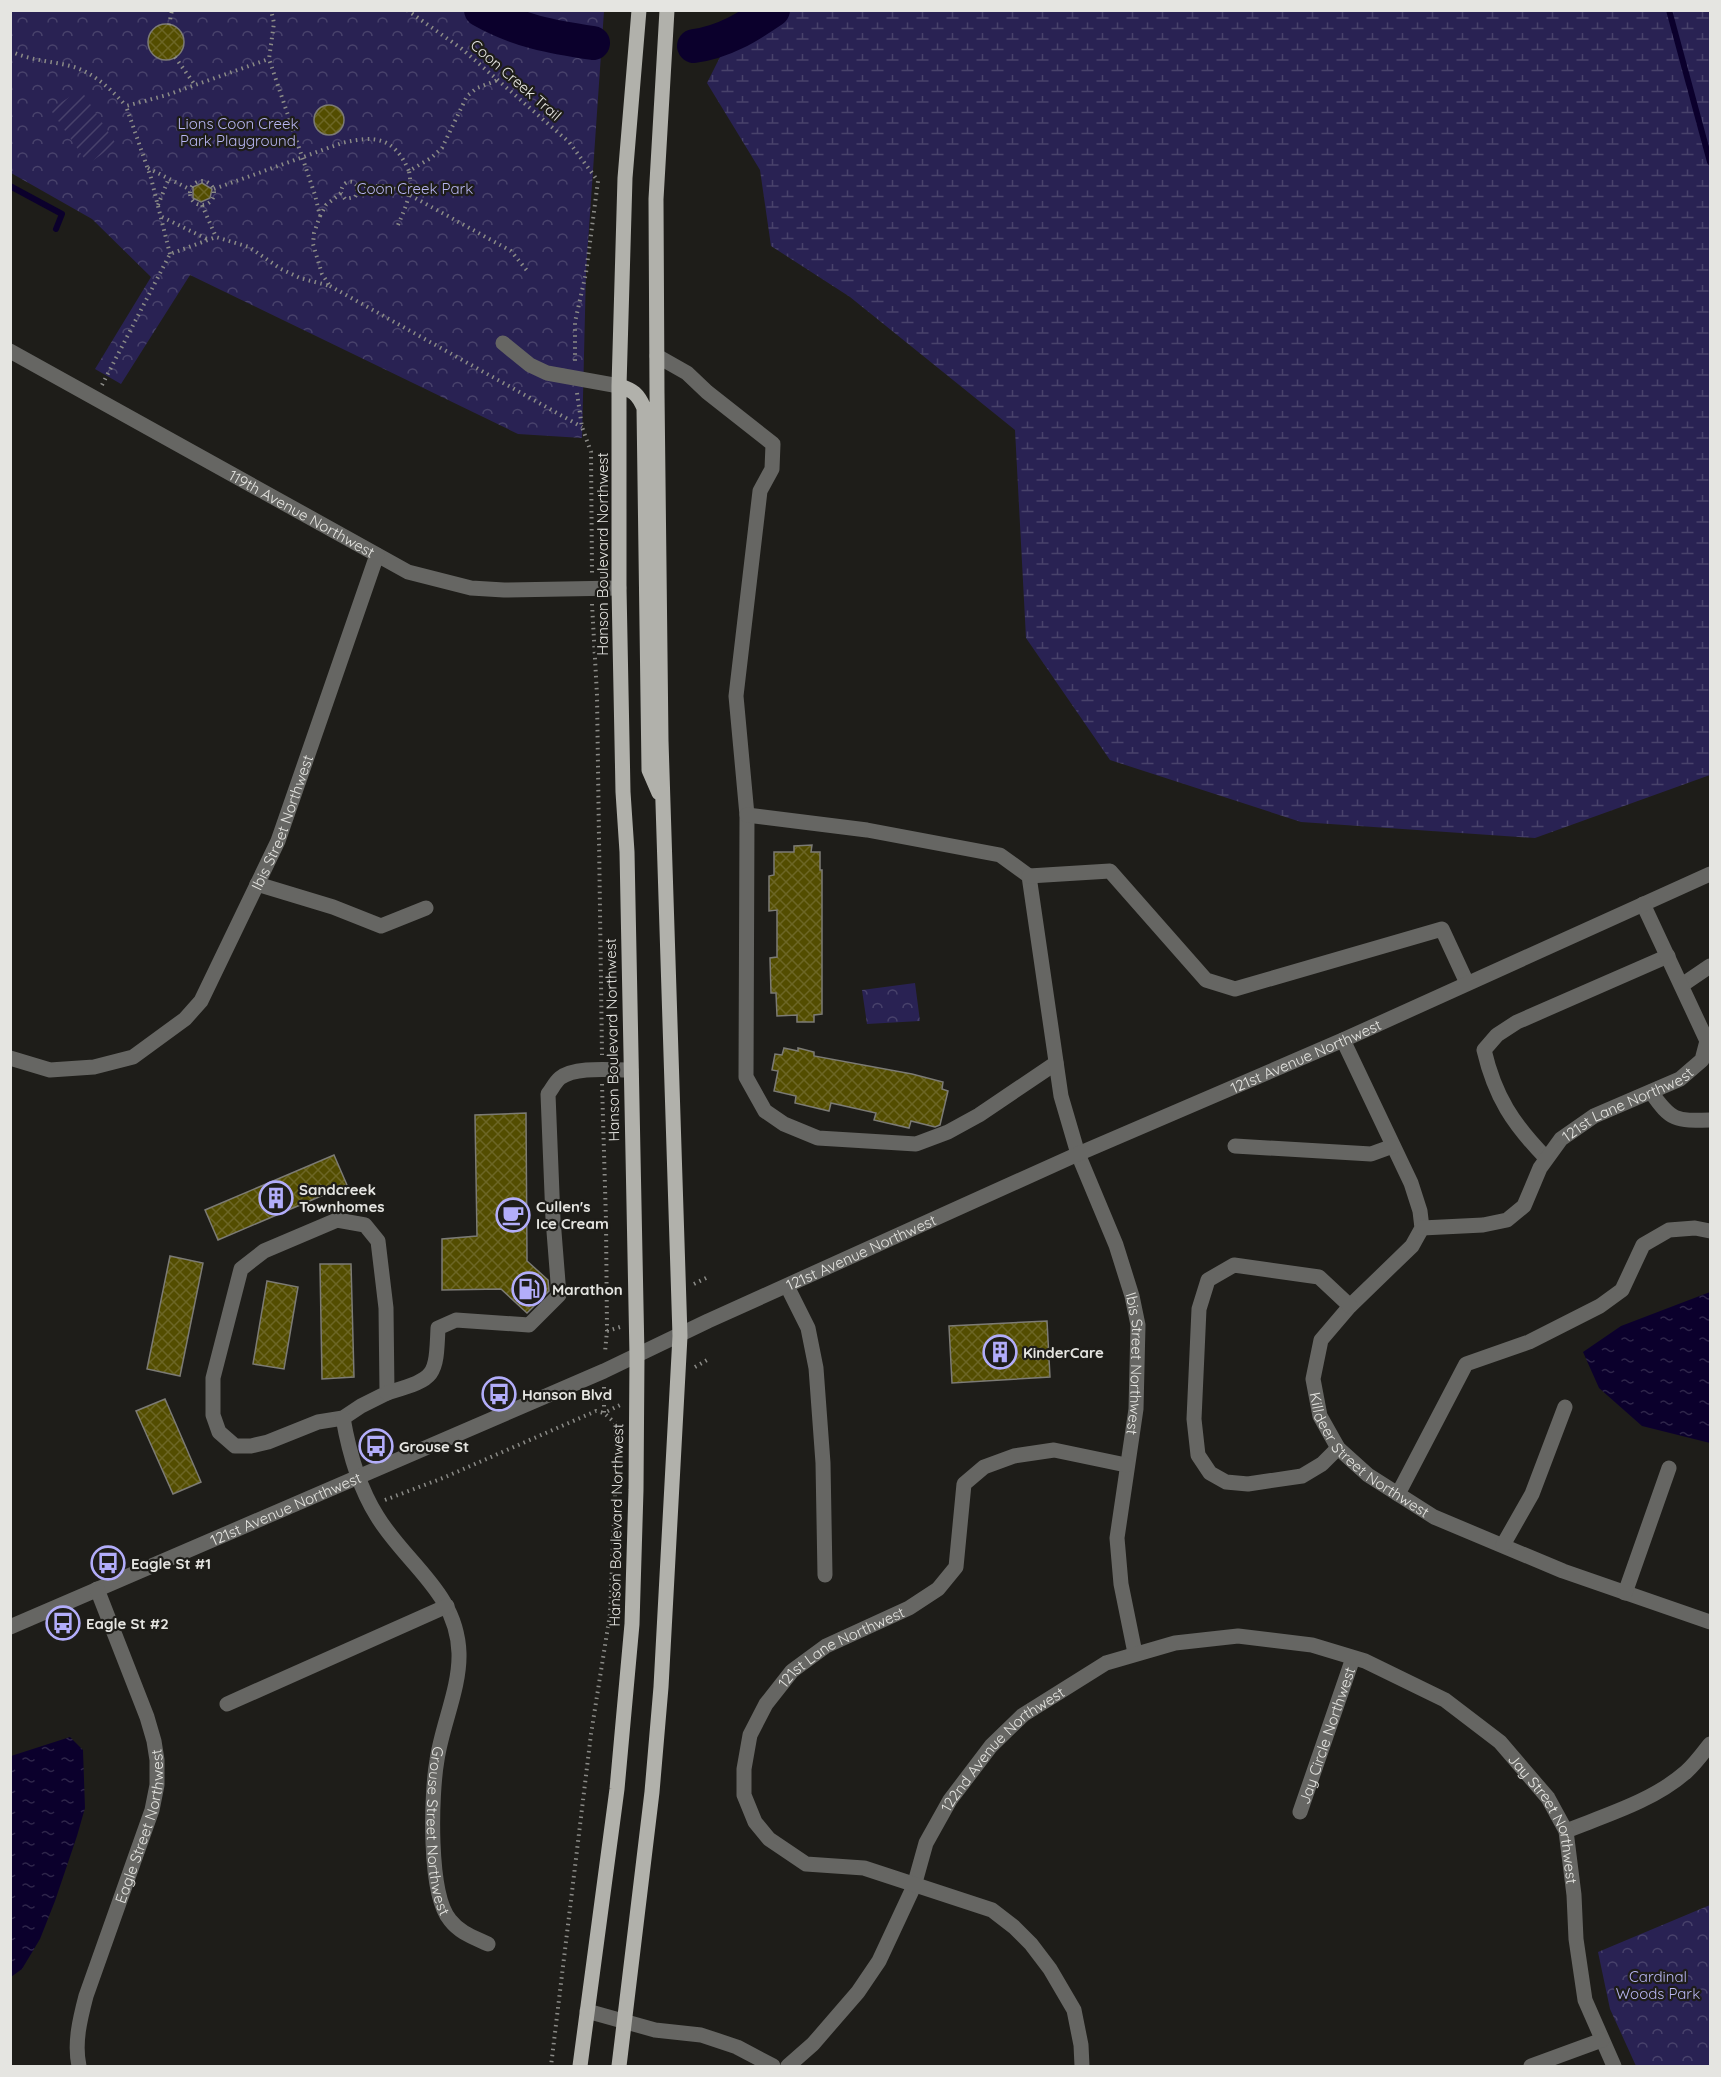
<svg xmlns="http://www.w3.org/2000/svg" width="1721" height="2077" font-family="Quicksand,sans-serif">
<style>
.forest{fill:url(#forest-crowns)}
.wetland{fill:url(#wetland-marsh)}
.garden{fill:url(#garden-furrows)}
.water{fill:url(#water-ripples)}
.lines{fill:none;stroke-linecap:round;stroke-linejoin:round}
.stream{stroke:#0b002c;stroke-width:6}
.river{stroke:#0b002c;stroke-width:34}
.building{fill:url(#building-cross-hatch);stroke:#7c7b75;stroke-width:1.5}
.path{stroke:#8b8b87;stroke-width:4;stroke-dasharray:1.5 4.5;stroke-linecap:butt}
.minor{stroke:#666663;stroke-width:15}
.major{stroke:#b1b1ab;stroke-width:15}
.labels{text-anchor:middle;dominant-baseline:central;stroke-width:4.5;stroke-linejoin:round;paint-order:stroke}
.street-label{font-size:15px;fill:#e5e5e1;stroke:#1e1d19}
.park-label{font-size:15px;fill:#b9b7f3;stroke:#1e1d19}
.poi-label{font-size:15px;font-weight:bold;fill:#e5e5e1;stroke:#1e1d19;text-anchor:start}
</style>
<defs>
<pattern id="forest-crowns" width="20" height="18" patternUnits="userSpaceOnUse" patternTransform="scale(1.5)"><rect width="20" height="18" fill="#292253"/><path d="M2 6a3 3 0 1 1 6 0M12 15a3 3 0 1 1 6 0" fill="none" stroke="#48426b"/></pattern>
<pattern id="wetland-marsh" width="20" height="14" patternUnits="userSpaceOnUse" patternTransform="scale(1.5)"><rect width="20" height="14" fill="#292253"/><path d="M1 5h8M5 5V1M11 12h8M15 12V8" fill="none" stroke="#48426b"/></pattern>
<pattern id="garden-furrows" width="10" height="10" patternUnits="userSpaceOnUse" patternTransform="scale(1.5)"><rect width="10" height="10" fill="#292253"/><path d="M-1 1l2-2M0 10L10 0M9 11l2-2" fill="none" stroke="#48426b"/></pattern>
<pattern id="water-ripples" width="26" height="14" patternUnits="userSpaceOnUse" patternTransform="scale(1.5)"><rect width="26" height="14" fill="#0b002c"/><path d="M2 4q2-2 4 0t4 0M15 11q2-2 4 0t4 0" fill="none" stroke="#2e254a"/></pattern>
<pattern id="building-cross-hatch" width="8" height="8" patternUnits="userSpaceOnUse" patternTransform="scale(1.5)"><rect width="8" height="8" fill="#534d00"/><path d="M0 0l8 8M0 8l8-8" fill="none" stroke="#6c6625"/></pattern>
</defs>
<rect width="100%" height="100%" fill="#1e1d19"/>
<path class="forest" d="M11,11H604L586,272L582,438L518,434L190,275L121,384L95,369L151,277L92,219L11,173Z
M915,983L920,1021L867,1024L862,990Z
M1710,1905V2066H1636L1610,2009L1598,1952Z"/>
<path class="wetland" d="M743,11H1710V775L1535,838L1301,822L1110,760L1026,638L1015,430L850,297L771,246L760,170L707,83Z"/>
<path class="garden" d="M81,90L116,144L88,164L50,109Z"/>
<path class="water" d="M1710,1292V1443L1642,1426L1599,1388L1583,1352L1621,1326Z
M70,1737L83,1750L85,1808L77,1836L55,1901L40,1939L22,1969L11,1977V1756Z"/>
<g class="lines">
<path class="stream" d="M1669,10L1710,162
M10,186L62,214L56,229"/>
<path class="river" d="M481,10C518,31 552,37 593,43
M694,46C724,42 748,27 773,10"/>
</g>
<path class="building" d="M148 42a18 18 0 1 1 36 0a18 18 0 1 1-36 0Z
M314 120a15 15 0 1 1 30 0a15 15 0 1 1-30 0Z
M202,183L212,189L210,198L201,202L193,198V187Z
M812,845L811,852H820V870H822V1014L814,1015V1022H797V1015L777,1016L776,993H771L770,958L777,957V910L769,911V876L774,875V852H794V846Z
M784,1048L798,1051V1048L814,1052V1056L912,1074L943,1082L942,1089L948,1091L940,1125L935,1127L911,1121L909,1128L874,1120L876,1113L831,1103L829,1111L795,1103L796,1096L774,1091L778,1071L772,1070L775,1054L782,1055Z
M526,1113L527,1261L548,1280L549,1291L527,1313L501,1289L442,1290V1239L477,1236L475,1115Z
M334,1155L347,1185L218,1240L205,1210Z
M170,1256L203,1263L180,1376L147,1369Z
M320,1264H351L354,1377L322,1379Z
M267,1281L298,1287L284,1369L253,1364Z
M1047,1321L1050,1377L952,1383L949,1326Z
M165,1399L201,1482L173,1494L136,1411Z"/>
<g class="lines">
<path class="path" d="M407,10L462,49L569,142L598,181L586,273L575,322V362
M169,25L172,10
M10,51C31,61 53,61 74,67C95,74 112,90 126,106
M175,57L195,85
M148,168L191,190
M190 193a12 12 0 1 1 24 0a12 12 0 1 1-24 0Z
M358,186H386L408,194L511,251L529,273
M214,189L342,143C375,135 394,137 409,171L431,158L442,148L467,96L477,88L498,80
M158,205L169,178
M202,205L216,237
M320,216L326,205L341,193C342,175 365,180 355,197L345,199L341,193
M162,217L207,239
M398,225C406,206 413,192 409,171
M170,254L151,178L126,106L167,95L269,59
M330,286L582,427
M102,385L170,254L216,237L249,247L281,269L300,278L330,286L322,274L313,244L314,233L320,216L315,195L269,59L274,23L271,10
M577,393L582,427L591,452L592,573
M592,604L597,695L602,1055
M602,1084L606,1221L607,1331L605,1352
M694,1284L708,1277
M607,1331L620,1327
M695,1367L707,1360
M604,1387V1413L622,1404
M385,1500L443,1478L596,1411L604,1413L615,1423L617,1450L610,1614L591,1734L551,2066"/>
<g class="minor">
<path d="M503,343L530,365L547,373L619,386"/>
<path id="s1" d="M10,351L408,572L471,588L504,590L619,588"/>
<path d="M657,356L687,373L707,392L773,444L772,469L760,491L736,696L747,815L746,1077L765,1111L784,1124L818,1138L916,1144L948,1132L979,1115L1056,1063"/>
<path id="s2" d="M747,815L867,830L1000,855L1029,876L1061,1096L1078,1154L1116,1245L1132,1296L1138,1325L1136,1409L1117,1538L1121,1584L1135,1653"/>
<path d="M1029,876L1110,871L1206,980L1235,989L1442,929L1467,983"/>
<path d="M257,884L333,907L381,926L426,908"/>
<path d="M1682,985L1710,966"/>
<path id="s3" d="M1343,1040L1411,1183L1420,1211L1422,1228L1412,1246L1350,1306L1321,1340L1313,1379L1320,1416L1338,1448L1368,1475L1434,1517L1563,1571L1710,1622"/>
<path id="s4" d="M10,1058L50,1070L94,1067L133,1057L185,1019L201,1001L278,841L377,555"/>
<path d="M1651,1092C1671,1121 1676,1121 1710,1120"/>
<path d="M1235,1146L1371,1154L1393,1146"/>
<path d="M1546,1158C1513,1124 1495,1097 1484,1050L1497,1035L1517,1022L1668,956"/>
<path d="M337,1220L365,1225L378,1241L386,1308L387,1393L361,1406L343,1418L318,1422L268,1442L251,1446H235L219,1432L213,1415V1378L241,1269L264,1251Z"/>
<path id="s5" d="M1422,1228L1483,1225L1507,1220L1524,1206L1540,1168L1561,1139L1594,1116L1680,1079L1702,1060L1707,1041L1643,904"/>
<path d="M787,1286L808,1328L816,1368L823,1463L825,1575"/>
<path d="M387,1393C435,1378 436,1379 438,1328L456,1320L529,1325L559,1295L553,1219L548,1094C552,1089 555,1082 560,1078C575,1066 611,1070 631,1070"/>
<path id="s6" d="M343,1418C349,1452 358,1486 377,1516C406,1564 457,1592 459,1653C460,1688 442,1725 437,1760C431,1794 428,1894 450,1920C460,1933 473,1937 488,1944"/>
<path d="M1338,1448L1322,1464L1302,1476L1248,1484L1226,1482L1210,1473L1198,1455L1194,1419L1199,1309L1208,1280L1234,1265L1319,1277L1350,1306"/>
<path d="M1398,1494L1466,1364L1529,1342L1600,1306L1622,1290L1643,1245L1669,1230L1695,1228L1710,1231"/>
<path d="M1503,1545L1532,1494L1565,1407"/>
<path d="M1625,1593L1669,1468"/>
<path id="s7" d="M10,1627L604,1371L708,1321L1078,1154L1343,1040L1710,874"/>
<path d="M227,1704L447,1606"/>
<path id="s8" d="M1300,1812L1353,1658"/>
<path d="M1566,1831C1606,1815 1653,1801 1686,1772C1695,1764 1703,1753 1710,1744"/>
<path d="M587,2011L655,2030L701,2035L737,2047L773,2066"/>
<path id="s9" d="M79,2066C74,2043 80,2019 86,1996L152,1810L157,1785V1760L154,1741L147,1717L97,1589"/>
<path id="s10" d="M788,2066L813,2044L858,1992L879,1961L914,1886L926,1843L950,1800L991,1746L1023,1715L1106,1663L1175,1643L1238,1636L1312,1645L1365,1661L1445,1700L1500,1742L1548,1798L1566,1831L1574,1895L1576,1939L1585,2000L1614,2066"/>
<path id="s11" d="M1082,2066L1081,2045L1074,2010L1050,1969L1031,1944L1014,1927L992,1910L864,1868L806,1864L769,1839L755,1822L744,1795V1769L750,1735L766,1704L792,1671L826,1646L909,1608L938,1589L956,1567L964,1484L984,1467L1014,1456L1054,1450L1126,1465"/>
<path d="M1531,2066L1602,2040"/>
</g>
<path class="major" d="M619,386C633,390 638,394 644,408L649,770L659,793
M580,2066L617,1789L632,1624L636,1490L637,1356L627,852L623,792L619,588V386L625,178L639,10
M619,2066L652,1792L661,1687L680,1336L661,741L657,393L656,199L667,10"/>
</g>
<defs>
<g id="building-ring" transform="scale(1.725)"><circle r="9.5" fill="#1e1d19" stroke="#b2adfa" stroke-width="1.5"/><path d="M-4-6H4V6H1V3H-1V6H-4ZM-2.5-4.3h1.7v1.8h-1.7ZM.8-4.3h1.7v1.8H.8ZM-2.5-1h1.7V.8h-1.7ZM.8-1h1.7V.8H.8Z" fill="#b2adfa"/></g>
<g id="cafe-ring" transform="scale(1.725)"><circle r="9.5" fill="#1e1d19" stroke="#b2adfa" stroke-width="1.5"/><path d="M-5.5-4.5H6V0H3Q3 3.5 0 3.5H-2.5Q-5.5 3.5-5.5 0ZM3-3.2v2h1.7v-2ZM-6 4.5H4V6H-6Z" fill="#b2adfa"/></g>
<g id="fuel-ring" transform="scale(1.725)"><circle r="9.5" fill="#1e1d19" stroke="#b2adfa" stroke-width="1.5"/><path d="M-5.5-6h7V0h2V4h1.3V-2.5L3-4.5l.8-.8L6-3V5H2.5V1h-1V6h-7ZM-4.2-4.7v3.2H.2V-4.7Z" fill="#b2adfa"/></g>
<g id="bus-ring" transform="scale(1.725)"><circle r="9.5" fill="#1e1d19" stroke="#b2adfa" stroke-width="1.5"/><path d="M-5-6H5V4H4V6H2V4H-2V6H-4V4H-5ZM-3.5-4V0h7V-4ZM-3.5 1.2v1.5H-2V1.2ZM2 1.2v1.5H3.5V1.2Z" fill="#b2adfa"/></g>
</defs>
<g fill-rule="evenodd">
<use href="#building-ring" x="276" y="1198"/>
<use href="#cafe-ring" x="513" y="1215"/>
<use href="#fuel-ring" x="529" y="1289"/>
<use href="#building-ring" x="1000" y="1352"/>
<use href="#bus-ring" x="499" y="1394"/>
<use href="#bus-ring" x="376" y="1446"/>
<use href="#bus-ring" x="108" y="1563"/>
<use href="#bus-ring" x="63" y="1623"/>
</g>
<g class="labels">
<g class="street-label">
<text transform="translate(516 80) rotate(41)">Coon Creek Trail</text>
<text stroke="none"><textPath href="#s1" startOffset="334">119th Avenue Northwest</textPath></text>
<text transform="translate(602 554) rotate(-90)">Hanson Boulevard Northwest</text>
<text stroke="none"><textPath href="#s4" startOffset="411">Ibis Street Northwest</textPath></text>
<text transform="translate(612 1040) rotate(-91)">Hanson Boulevard Northwest</text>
<text stroke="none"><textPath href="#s7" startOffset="1416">121st Avenue Northwest</textPath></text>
<text stroke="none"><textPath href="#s5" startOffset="260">121st Lane Northwest</textPath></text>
<text stroke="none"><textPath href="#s7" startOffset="930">121st Avenue Northwest</textPath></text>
<text stroke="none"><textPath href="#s2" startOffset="795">Ibis Street Northwest</textPath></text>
<text stroke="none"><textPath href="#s3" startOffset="496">Killdeer Street Northwest</textPath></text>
<text stroke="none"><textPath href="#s7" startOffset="300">121st Avenue Northwest</textPath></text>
<text transform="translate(616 1525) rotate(-89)">Hanson Boulevard Northwest</text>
<text stroke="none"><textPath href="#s11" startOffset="668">121st Lane Northwest</textPath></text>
<text stroke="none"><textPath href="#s8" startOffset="81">Jay Circle Northwest</textPath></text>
<text stroke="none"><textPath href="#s10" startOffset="390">122nd Avenue Northwest</textPath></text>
<text stroke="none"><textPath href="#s10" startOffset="1041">Jay Street Northwest</textPath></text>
<text stroke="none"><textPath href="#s9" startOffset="250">Eagle Street Northwest</textPath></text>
<text stroke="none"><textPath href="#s6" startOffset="448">Grouse Street Northwest</textPath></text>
</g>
<g class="park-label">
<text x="238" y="123">Lions Coon Creek<tspan x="238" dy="17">Park Playground</tspan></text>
<text x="415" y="188">Coon Creek Park</text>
<text x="1658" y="1976">Cardinal<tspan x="1658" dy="17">Woods Park</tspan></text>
</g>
<g class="poi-label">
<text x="299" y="1189">Sandcreek<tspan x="299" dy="17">Townhomes</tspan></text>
<text x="536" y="1206">Cullen's<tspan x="536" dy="17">Ice Cream</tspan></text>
<text x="552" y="1289">Marathon</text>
<text x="1023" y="1352">KinderCare</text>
<text x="522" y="1394">Hanson Blvd</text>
<text x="399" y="1446">Grouse St</text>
<text x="131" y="1563">Eagle St #1</text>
<text x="86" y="1623">Eagle St #2</text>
</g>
</g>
<rect width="1721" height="2077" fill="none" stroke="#e5e5e1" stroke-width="24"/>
</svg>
